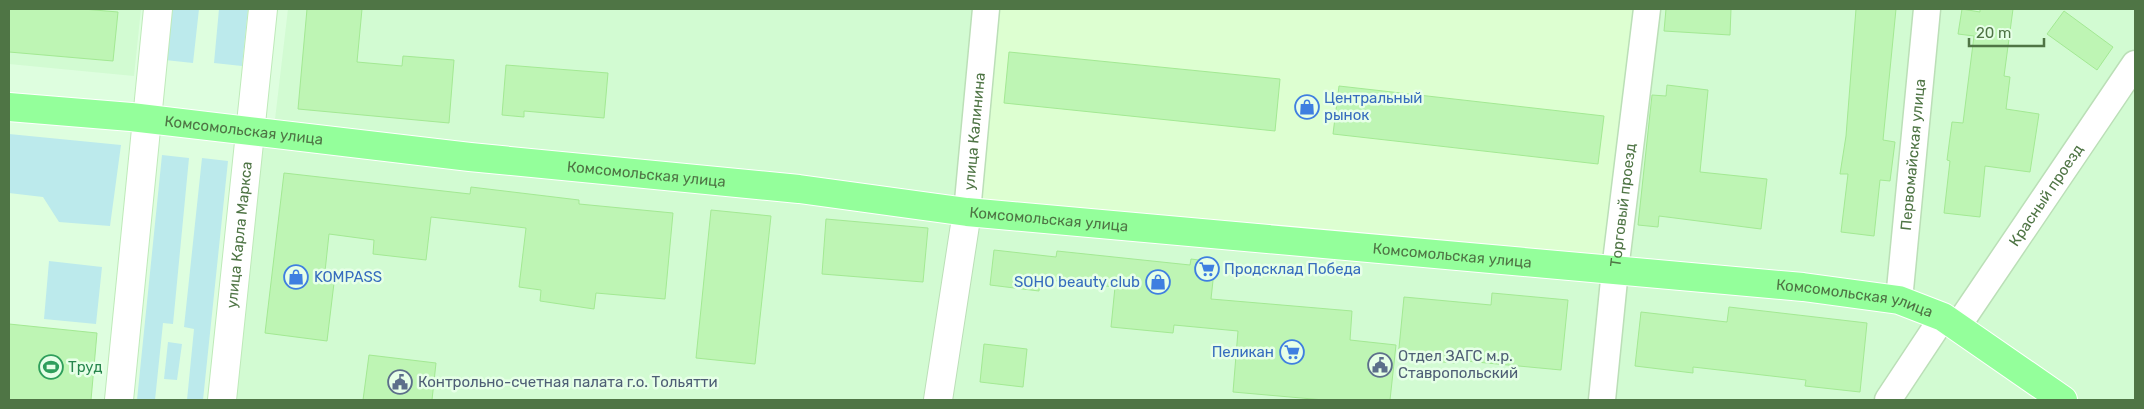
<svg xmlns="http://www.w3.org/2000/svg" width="2144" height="409" font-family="Rubik,sans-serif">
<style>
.residential{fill:#d2fbd2}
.commercial{fill:#ddffd1}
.green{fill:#bceaec}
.building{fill:#bef5b4;stroke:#a3e993}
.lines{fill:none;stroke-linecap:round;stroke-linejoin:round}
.minor-casing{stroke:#bbdfb7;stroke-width:29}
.tertiary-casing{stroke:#bbdfb7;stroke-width:30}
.secondary-casing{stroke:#beeab9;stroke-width:30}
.primary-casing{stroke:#fff;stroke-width:30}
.minor{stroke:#fff;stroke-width:26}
.tertiary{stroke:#fff;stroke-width:28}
.secondary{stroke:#fff;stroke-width:28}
.primary{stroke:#94ff9b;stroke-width:28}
.labels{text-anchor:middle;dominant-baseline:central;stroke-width:5;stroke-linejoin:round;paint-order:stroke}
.shop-label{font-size:15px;fill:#366cbe;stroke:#e6ffe7;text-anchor:start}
.street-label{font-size:15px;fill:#4f7545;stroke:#e6ffe7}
.service-label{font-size:15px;fill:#4e5e75;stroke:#e6ffe7;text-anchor:start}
.leisure-label{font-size:15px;fill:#27864d;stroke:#e6ffe7;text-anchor:start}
</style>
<rect width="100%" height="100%" fill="#defedf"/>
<path class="residential" d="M9,9H141L134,76L9,64Z
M288,9H981L961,205L1887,299L1939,323L2047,400H235L258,134L274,128Z
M1657,9H2135V400H2076L1953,315L1628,261Z"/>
<path class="commercial" d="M994,9H1641L1613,262L975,205Z"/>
<path class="green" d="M171,9H199L193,63L165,60Z
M219,9H248L242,66L214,63Z
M9,134L121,145L110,226L59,222L43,197L9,193Z
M162,155L189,158L173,324L163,323L155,400H137Z
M202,158L228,161L203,400H187L194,329L184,327Z
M49,261L102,267L96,324L44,319Z
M168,342L182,344L177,380L164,379Z"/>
<path class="building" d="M9,9H83L118,12L113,61L9,52Z
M307,9H362L357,62L402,66L403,56L454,60L449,123L298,109Z
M1666,9H1731L1730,35L1664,31Z
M1856,9H1896L1883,140L1895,142L1890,181L1880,180L1874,236L1841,232L1848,174H1840L1846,136Z
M1962,9L1980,12V9H2013L2004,76L2010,77L2006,109L2039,114L2030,172L1985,166L1980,217L1944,213L1950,161L1947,160L1952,122L1963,123L1974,36L1958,34Z
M2064,11L2113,47L2097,70L2047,34Z
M1009,52L1280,79L1275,131L1004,103Z
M506,65L608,73L604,118L524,111V117L502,115Z
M1667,85L1708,90L1700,172L1767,179L1761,229L1659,216L1658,227L1638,225L1652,95L1666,96Z
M1339,86L1604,116L1598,164L1333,134Z
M284,173L470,194L471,187L579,200V204L673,213L665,299L596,293L594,309L540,301L541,290L519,287L526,228L431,217L426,260L373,254L374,240L329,234L324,281L334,283L327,341L265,333Z
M711,210L771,216L755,364L696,358Z
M826,219L928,228L923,282L822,274Z
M994,250L1056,257L1057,251L1190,265L1191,259L1215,262L1211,299L1352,311L1350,340L1396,345L1390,400H1324L1233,392L1238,331L1174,325L1173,333L1111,327L1115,287L1040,279L1039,291L990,285Z
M1492,293L1568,300L1561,370L1455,360V363L1398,358L1404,297L1491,305Z
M1729,307L1867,323L1860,392L1805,386L1806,380L1693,367V373L1635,366L1641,312L1727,322Z
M9,324L97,333L91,400H9Z
M984,344L1027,349L1023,387L980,382Z
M369,355L436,363L432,400H363Z"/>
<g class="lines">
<g class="minor-casing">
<g id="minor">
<path id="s1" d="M967,212L986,9"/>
<path id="s2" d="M1899,300L1927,9"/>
<path id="s3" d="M1957,327L2135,64"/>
<path id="s4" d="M1602,400L1615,270L1647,9"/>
<path d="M1888,400L1943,317"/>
</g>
</g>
<g class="tertiary-casing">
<path id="tertiary" d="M938,400L967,212"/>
</g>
<g class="secondary-casing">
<g id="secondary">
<path d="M119,400L158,9"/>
<path id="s5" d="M222,400L263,9"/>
</g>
</g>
<g class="primary-casing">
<g id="primary">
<path id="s6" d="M9,107L131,117L470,157L799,189L967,212L1803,287L1899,300L1943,317L2063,400"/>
</g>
</g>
<use href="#minor" class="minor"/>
<use href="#tertiary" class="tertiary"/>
<use href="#secondary" class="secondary"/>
<use href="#primary" class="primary"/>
</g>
<defs>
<g id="shop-ring" transform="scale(1.25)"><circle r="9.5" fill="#e6ffe7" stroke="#3f7fe0" stroke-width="1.5"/><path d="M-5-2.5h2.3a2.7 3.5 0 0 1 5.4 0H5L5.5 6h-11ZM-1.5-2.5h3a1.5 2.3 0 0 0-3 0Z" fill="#3f7fe0"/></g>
<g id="supermarket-ring" transform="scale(1.25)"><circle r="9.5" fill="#e6ffe7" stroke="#3f7fe0" stroke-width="1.5"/><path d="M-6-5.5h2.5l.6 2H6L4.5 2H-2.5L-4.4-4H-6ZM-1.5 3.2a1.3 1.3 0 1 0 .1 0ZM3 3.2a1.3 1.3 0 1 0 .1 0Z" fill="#3f7fe0"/></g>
<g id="civic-ring" transform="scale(1.25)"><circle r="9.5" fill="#e6ffe7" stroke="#5c6f8a" stroke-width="1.5"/><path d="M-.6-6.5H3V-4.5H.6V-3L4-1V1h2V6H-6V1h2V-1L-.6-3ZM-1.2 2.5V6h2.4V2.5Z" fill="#5c6f8a"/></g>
<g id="stadium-ring" transform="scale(1.25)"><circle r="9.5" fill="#e6ffe7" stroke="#2e9e5b" stroke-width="1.5"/><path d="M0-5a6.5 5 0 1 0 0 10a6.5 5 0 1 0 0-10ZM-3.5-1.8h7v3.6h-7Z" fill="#2e9e5b"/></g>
</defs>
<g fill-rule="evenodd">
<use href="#shop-ring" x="1307" y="107"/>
<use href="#supermarket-ring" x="1207" y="269"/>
<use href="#shop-ring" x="296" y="277"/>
<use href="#shop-ring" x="1158" y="282"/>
<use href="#supermarket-ring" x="1292" y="352"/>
<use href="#civic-ring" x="1380" y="365"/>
<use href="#stadium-ring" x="51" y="367"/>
<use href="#civic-ring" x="400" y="382"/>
</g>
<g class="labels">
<g class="shop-label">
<text x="1324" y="98">Центральный<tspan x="1324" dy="17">рынок</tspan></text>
<text x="1224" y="269">Продсклад Победа</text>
<text x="314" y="277">KOMPASS</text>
<text x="1140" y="282" text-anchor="end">SOHO beauty club</text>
<text x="1274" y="352" text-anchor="end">Пеликан</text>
</g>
<g class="street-label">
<text stroke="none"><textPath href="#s6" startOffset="236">Комсомольская улица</textPath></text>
<text stroke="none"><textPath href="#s1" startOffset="81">улица Калинина</textPath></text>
<text stroke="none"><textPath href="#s2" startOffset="146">Первомайская улица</textPath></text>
<text stroke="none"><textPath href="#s6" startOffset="641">Комсомольская улица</textPath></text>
<text stroke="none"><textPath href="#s3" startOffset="159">Красный проезд</textPath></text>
<text stroke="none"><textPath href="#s4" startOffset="196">Торговый проезд</textPath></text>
<text stroke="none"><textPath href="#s6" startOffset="1046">Комсомольская улица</textPath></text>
<text stroke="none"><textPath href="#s5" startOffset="166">улица Карла Маркса</textPath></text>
<text stroke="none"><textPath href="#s6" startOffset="1451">Комсомольская улица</textPath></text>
<text stroke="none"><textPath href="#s6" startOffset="1856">Комсомольская улица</textPath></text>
</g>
<g class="service-label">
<text x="1398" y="356">Отдел ЗАГС м.р.<tspan x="1398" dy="17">Ставропольский</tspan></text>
<text x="418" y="382">Контрольно-счетная палата г.о. Тольятти</text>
</g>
<g class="leisure-label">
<text x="68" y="367">Труд</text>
</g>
</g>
<rect width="2144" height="409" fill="none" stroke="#4f7545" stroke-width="20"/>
<path d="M1969 38v8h75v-8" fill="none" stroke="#4f7545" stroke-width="2.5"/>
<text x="1976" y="38" font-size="15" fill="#4f7545" stroke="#e6ffe7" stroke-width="4" paint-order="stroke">20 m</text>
</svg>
